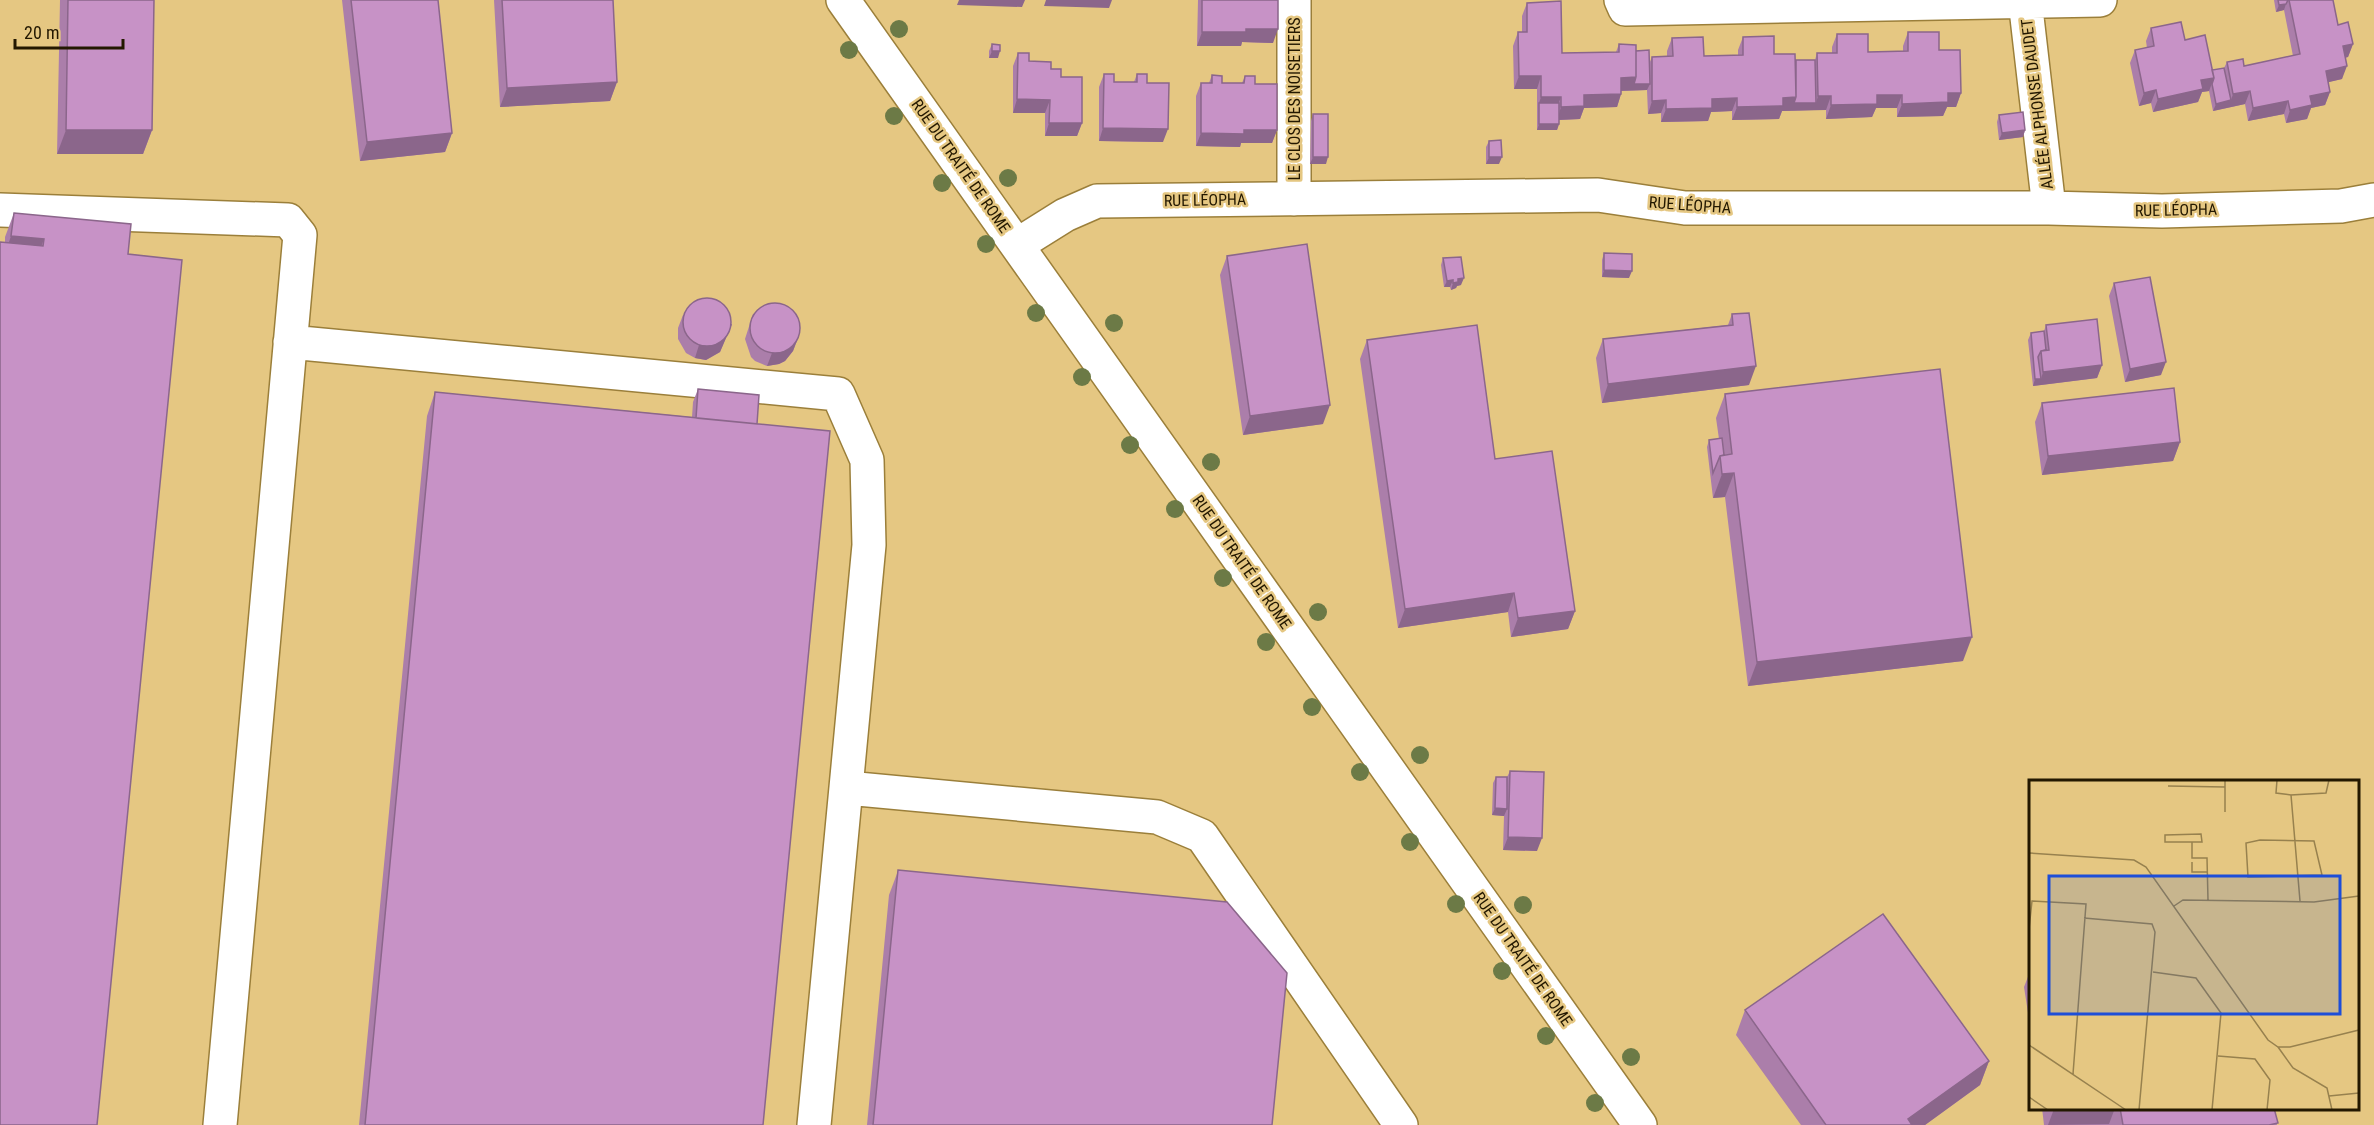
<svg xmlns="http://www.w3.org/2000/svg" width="2374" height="1125" font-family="'Roboto Condensed',sans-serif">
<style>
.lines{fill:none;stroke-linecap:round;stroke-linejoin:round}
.minor-casing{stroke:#9b7f3a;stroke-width:36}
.minor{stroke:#fff;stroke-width:33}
.tree{fill:#6c7a46}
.wall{fill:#ab7eaa}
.shaded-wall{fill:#8b668b}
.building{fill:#c792c6;stroke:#8b668b;stroke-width:1.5}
.labels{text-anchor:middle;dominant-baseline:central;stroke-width:5;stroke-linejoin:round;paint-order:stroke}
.street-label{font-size:16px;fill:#231800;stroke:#e5c782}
.inset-road{fill:none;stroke:#97814e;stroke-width:1.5}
.view{fill:#1d4ed8;fill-opacity:0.15;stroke:#1d4ed8;stroke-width:3}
.inset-edge{fill:none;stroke:#231800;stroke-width:3}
</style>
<rect width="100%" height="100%" fill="#e5c782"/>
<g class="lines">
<g class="minor-casing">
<path id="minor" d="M843,0L1640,1125
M1294,0V199
M1621,0L1625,9L2100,0
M2025,0L2049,208
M0,210L288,220L300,235L220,1125
M1017,245L1065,215L1097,201L1598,195L1685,208H2049L2162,211L2341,206L2374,200
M290,342L838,394L867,460L869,545L814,1125
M847,788L1157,817L1202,836L1401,1125"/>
</g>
<use href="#minor" class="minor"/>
</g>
<g class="tree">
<circle cx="899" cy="29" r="9"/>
<circle cx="849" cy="50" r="9"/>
<circle cx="894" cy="116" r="9"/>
<circle cx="1008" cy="178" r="9"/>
<circle cx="942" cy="183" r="9"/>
<circle cx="986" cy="244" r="9"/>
<circle cx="1036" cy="313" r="9"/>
<circle cx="1114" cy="323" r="9"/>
<circle cx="1082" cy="377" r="9"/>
<circle cx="1130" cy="445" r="9"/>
<circle cx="1211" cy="462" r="9"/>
<circle cx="1175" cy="509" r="9"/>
<circle cx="1223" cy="578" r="9"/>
<circle cx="1318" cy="612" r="9"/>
<circle cx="1266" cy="642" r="9"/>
<circle cx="1312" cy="707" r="9"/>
<circle cx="1420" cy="755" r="9"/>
<circle cx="1360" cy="772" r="9"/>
<circle cx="1410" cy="842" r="9"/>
<circle cx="1456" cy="904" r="9"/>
<circle cx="1523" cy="905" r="9"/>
<circle cx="1502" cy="971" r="9"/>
<circle cx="1546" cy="1036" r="9"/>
<circle cx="1631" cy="1057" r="9"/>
<circle cx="1595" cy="1103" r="9"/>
</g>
<path class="wall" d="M60,0H154L152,130L143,154H57Z
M342,0H438L452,133L445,152L360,161Z
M494,0H613L617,82L610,101L500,107Z
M1198,0H1278L1273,43L1242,42L1241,46H1197Z
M2274,0H2333L2338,25L2353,44L2348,57L2345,58L2342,79L2328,82L2330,92L2325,105L2311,108L2307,119L2286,123L2284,114L2248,121L2245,104L2213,111L2209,91L2202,92L2198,102L2153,112L2151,103L2139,106L2130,63L2135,50L2147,48L2146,41L2151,28L2185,40L2212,70L2224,68L2227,62L2244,66L2293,56L2284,10L2276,12Z
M1527,3L1562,53L1616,52L1619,44L1636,51L1649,64L1652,57H1667V51L1672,38L1704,56L1738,55V50L1743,37L1774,54L1796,60H1815L1817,53H1832V47L1837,34L1868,52L1903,51V46L1908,32L1939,50L1961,93L1956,107H1947L1943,116L1897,117V108H1876L1872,117L1826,119V110H1813L1782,111L1779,119L1732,120V111L1711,112L1708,121L1661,122V113L1648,114L1647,90L1621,91V94L1617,107L1584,108L1580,119L1559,120V124L1557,130H1537V89H1514L1513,46L1518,32H1522V16Z
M992,44L998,58H989V51Z
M1018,53L1029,61L1051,69L1061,77L1082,123L1077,136H1045V113H1013V66Z
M1104,74L1114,82H1134L1137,74L1147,83L1163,142L1099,141V87Z
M1212,75L1222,83H1242L1245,76L1255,84L1277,130L1272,143H1241L1240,147L1196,146V96L1201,83H1209Z
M1313,114L1326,164H1310L1311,121Z
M1999,115L2025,130L2023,137L1999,140L1997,122Z
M1489,141L1499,164H1486V147Z
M14,213L128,254L5,242V237Z
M1604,253L1629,278L1602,277V260Z
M1227,256L1323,424L1243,435L1220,275Z
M1443,258L1461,285L1457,286L1456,288L1451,290L1450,287H1444L1441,265Z
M2114,283L2161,375L2125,382L2109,296Z
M753,314L798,338L793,351L785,361L779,364L767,366L755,361L751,357L745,339Z
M1732,314L1749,385L1602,403L1596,358L1603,339L1728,325Z
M683,315L732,324L720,352L706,360L695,358L686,353L678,339V328Z
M2046,325L2102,365L2097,378L2033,386L2028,340L2031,333L2044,331Z
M1367,340L1495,459L1575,611L1568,629L1511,637L1508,612L1398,628L1360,359Z
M698,389L757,424L763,1125H359L427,416L435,392L692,417L693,402Z
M1725,394L1963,661L1748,686L1725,497L1713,498L1707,447L1709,440L1719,439L1716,418Z
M2042,403L2180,442L2173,461L2042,475L2035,422Z
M1510,771L1537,851L1503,850L1504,816L1492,815L1493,783L1496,777H1507Z
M898,871L1272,1125H867L889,895Z
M2031,969V1032L2024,987Z
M1745,1010L1989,1061L1980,1085L1925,1125H1801L1736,1035Z
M2042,1108H2274L2277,1125H2044Z"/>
<path class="shaded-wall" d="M959,0H1025L1022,7L957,5Z
M1046,0H1112L1109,8L1044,6Z
M2286,4L2284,10L2276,12L2279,5Z
M1246,29H1278L1273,43L1242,42L1241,46H1197L1202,32Z
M2353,44L2348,57L2338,59L2343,46Z
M992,51H1000L998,58H989Z
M2347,66L2342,79L2321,84L2326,71Z
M1519,76H1541L1537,89H1514Z
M1636,77L1650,84L1647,90L1616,91L1621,78Z
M2214,78L2209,91L2202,92L2198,102L2153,112L2158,99L2201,80Z
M617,82L610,101L500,107L507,88Z
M2156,90L2151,103L2139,106L2144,93Z
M2250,91L2245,104L2213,111L2216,104L2231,100L2233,94Z
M2330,92L2325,105L2311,108L2307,119L2286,123L2290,110L2310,96Z
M1948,93H1961L1956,107H1947L1943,116L1897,117L1902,104Z
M1621,94L1617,107L1584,108L1580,119L1557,120L1561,107L1584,95Z
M1877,95H1902L1897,108H1876L1872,117L1826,119L1831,105Z
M1818,96H1831L1826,110L1782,111L1779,119L1732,120L1737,107L1783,98L1796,97L1816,103Z
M1541,97H1561L1556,110L1539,103Z
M1737,98L1732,111L1711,112L1708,121L1661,122L1666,109L1712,99Z
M1017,99L1050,100L1045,113H1013Z
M1666,100L1661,113L1648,114L1652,101Z
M2288,101L2284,114L2248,121L2253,108Z
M1049,123H1082L1077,136H1045Z
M1539,124H1559L1557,130H1537Z
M1103,128L1168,129L1163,142L1099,141Z
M66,130H152L143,154H57Z
M1244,130H1277L1272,143H1241L1240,147L1196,146L1201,133Z
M2025,130L2023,137L1999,140L2002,133Z
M452,133L445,152L360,161L367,142Z
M1313,157H1328L1326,164H1310Z
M1489,157H1502L1499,164H1486Z
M11,236L44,239L35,263L3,260Z
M1604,270L1632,271L1629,278L1602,277Z
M1464,278L1461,285L1457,286L1456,288L1451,290L1453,283L1458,279Z
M1453,280L1450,287H1444L1447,281Z
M732,324L720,352L706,360L695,358L699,345Z
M798,338L793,351L785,361L779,364L767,366L772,353Z
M2166,362L2161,375L2125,382L2130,369Z
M2102,365L2097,378L2033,386L2035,379H2041L2043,372Z
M1756,366L1749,385L1602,403L1608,384Z
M1330,405L1323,424L1243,435L1250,416Z
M2180,442L2173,461L2042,475L2048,456Z
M1734,473L1725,497L1713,498L1722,474Z
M1514,593L1508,612L1398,628L1405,609Z
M1575,611L1568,629L1511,637L1518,618Z
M1972,637L1963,661L1748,686L1757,662Z
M1495,808L1507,809L1504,816L1492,815Z
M1508,837L1542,838L1537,851L1503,850Z
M1989,1061L1980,1085L1925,1125H1906L1908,1119Z
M2059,1108H2115L2109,1124L2048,1125L2054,1109Z"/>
<path class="building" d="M68,0H154L152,130H66Z
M351,0H438L452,133L367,142Z
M502,0H613L617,82L507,88Z
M1202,0H1278V29H1246V32H1202Z
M2278,0H2288L2286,4L2279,5Z
M2289,0H2333L2338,25L2348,22L2353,44L2343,46L2347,66L2326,71L2330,92L2310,96L2312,105L2290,110L2288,101L2253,108L2250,91L2233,94L2227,62L2243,59L2244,66L2300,54Z
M1561,1L1562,53L1619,52V44L1636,45V77L1621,78V94L1584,95V106L1561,107V97H1541V76H1519L1518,32H1527V3Z
M2181,22L2185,40L2205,35L2214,78L2201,80L2203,89L2158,99L2156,90L2144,93L2135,50L2154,46L2151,28Z
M1908,32H1939V50H1960L1961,93H1948V102L1902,104V95H1877V104L1831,105V96H1818L1817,53H1837V34H1868V52L1908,51Z
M1774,36V54H1795L1796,97L1783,98V106L1737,107V98L1712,99V108L1666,109V100L1652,101V57L1673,56L1672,38L1703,37L1704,56L1743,55V37Z
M992,44L1000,45V51H992Z
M1649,50L1650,84H1634L1636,77V51Z
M1018,53H1029V61L1051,62V69H1061V77H1082V123H1049L1050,100L1017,99Z
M1796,60H1815L1816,103H1794L1796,97Z
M2224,68L2231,100L2216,104L2212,84L2214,78L2212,70Z
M1104,74H1114V82H1137V74H1147V83H1169L1168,129L1103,128Z
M1212,75L1222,76V83H1244L1245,76H1255V84H1277V130H1244V134L1201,133V83H1212Z
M1539,103H1559V124H1539Z
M2023,112L2025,130L2002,133L1999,115Z
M1313,114H1328V157H1313Z
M1501,140L1502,157H1489V141Z
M14,213L131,224L128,254L182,260L97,1125H0V242L43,246L44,239L11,236Z
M1307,244L1330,405L1250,416L1227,256Z
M1604,253L1632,254V271L1604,270Z
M1461,257L1464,278L1458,279V282L1453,283V280L1447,281L1443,258Z
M2150,277L2166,362L2130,369L2114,283Z
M683 322a24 24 0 1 1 48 0a24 24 0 1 1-48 0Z
M750 328a25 25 0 1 1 50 0a25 25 0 1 1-50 0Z
M1749,313L1756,366L1608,384L1603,339L1733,325L1732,314Z
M2097,319L2102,365L2043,372L2041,351L2049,350L2046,325Z
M1477,325L1495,459L1552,451L1575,611L1518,618L1514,593L1405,609L1367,340Z
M2044,331L2046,350L2041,351L2038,357L2041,379H2035L2031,333Z
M1940,369L1972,637L1757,662L1734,473L1722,474L1720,456L1732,454L1725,394Z
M2174,388L2180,442L2048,456L2042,403Z
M698,389L759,395L757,424L696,418Z
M435,392L830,431L763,1125H365Z
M1722,438L1724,455L1720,456L1713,473L1709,440Z
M1510,771L1544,772L1542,838L1508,837Z
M1496,777H1507V809L1495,808Z
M898,870L1227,902L1287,973L1272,1125H873Z
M1883,914L1989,1061L1908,1119L1912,1125H1826L1745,1010Z
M2120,1108H2274L2278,1123L2269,1125H2123Z"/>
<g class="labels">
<g class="street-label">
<text transform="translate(1294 99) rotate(-90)">LE CLOS DES NOISETIERS</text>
<text transform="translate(2037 104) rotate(-97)">ALLÉE ALPHONSE DAUDET</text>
<text transform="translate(961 166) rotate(55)">RUE DU TRAITÉ DE ROME</text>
<text transform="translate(1205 200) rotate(-1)">RUE LÉOPHA</text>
<text transform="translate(1690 205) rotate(4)">RUE LÉOPHA</text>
<text transform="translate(2176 210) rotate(-1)">RUE LÉOPHA</text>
<text transform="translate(1242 562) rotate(55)">RUE DU TRAITÉ DE ROME</text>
<text transform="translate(1523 959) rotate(55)">RUE DU TRAITÉ DE ROME</text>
</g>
</g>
<g transform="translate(2029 780)">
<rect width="330" height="330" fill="#e5c782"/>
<path class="inset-road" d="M248,0L247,13L262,15M139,6L196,7M196,32V0M231,60L285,61L293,95L219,97L217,63ZM163,62H136V55L172,54L173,62H163V78H178L179,120M0,73L105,80L117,87L239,260L249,267H261L330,250M163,82V92H178M271,121L262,15L297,13L300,0M145,126L154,120L285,122L330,116M55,138L123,144L126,152L110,330M0,149L3,121L57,124L44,294M124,192L167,198L192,233L183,330M0,265L97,330M249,267L264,288L298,308L303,330M189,276L226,279L241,300L238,330M300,316L330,313M0,317L19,330"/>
<path class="view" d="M20,96H311V234H20Z"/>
<rect width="330" height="330" class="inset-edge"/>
</g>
<path d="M15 39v9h108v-9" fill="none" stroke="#231800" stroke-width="3"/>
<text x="24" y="39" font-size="18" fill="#231800" stroke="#e5c782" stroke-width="4.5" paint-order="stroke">20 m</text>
</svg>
